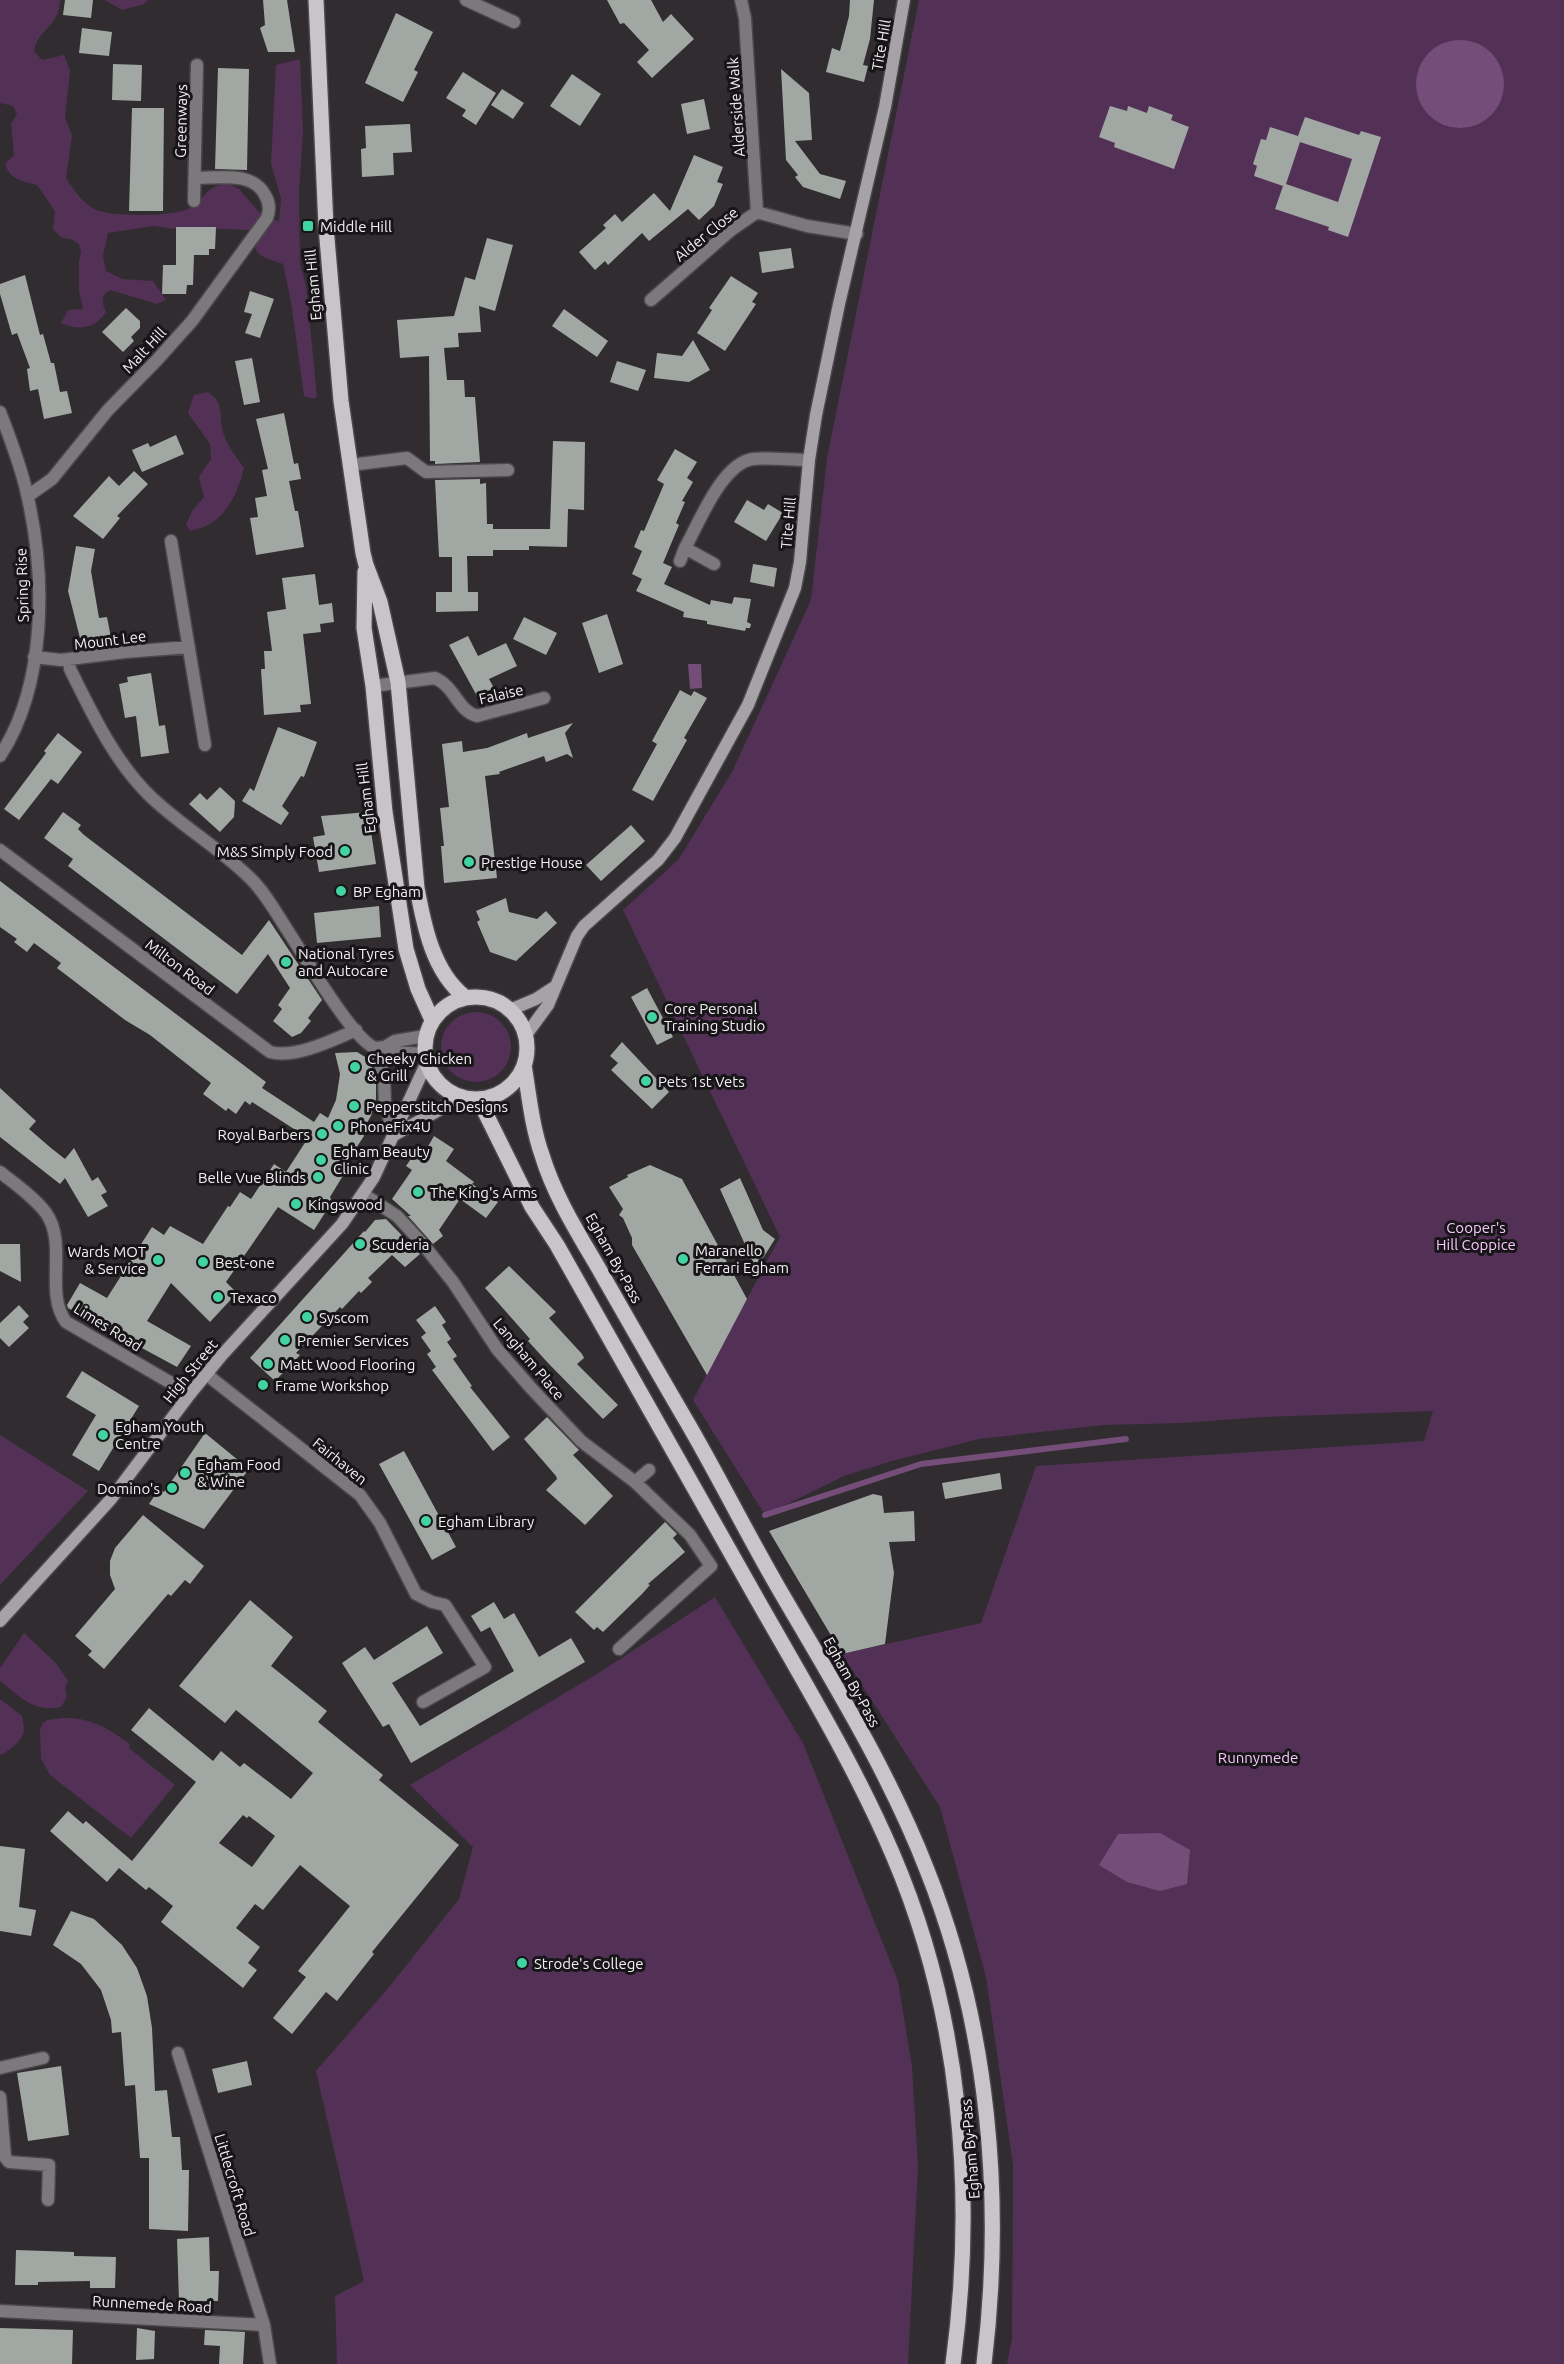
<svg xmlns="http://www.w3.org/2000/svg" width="1564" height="2364" font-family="Ubuntu,sans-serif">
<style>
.green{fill:#533157}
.water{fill:#744e79}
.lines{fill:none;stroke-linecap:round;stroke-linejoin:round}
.stream{stroke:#744e79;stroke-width:6}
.building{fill:#a1a8a4;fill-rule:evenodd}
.street-casing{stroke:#4b474b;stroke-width:15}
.secondary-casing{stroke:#4b474b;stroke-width:15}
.primary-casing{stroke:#4b474b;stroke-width:18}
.street{stroke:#7b797b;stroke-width:12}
.secondary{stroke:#a6a3a7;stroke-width:12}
.primary{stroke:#c8c4c8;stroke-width:15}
.poi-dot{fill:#41d4a1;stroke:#171517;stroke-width:2}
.labels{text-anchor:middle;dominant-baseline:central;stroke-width:6;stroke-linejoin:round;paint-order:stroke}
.street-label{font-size:15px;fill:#f2eff2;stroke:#171517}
.poi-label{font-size:15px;fill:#f2eff2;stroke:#171517;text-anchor:start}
.park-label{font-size:15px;fill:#f8c7fd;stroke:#171517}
</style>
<rect width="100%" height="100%" fill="#302c30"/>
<path class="green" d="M0,0H60C59,28 39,27 34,51L42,60L64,55L70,71L65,117L72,136L66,178C74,190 81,201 94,209C108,217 176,217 190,208C208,197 201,189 227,183L239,189L258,211L279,222L281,198L271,164L276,65L300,59L303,132L299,192L300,264L306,286L317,396L314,399L304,396L291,302L283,264C256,255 258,257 249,230L177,227L174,229L154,226L108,233L103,256L106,271L122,279L153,281L166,300L157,304L110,290C100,296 102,303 106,312C95,329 78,331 61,323L68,310L83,309L79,292V261L81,253L79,244L71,239L62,238L53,229L55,211L37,185C23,181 10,180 5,164L14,155L11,124L17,114L13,106L0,103Z
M105,0H148L144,4L122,10Z
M919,0H1564V2364H1007L1012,2339L1013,2165L986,1977L940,1807L842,1654L981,1623L1036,1466L1424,1441L1433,1411L1264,1417L1182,1423L1104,1425L979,1439L892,1461L844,1476L765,1515L693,1400L780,1237L623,910L679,859L733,770L811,600L827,458Z
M208,392C227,405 217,417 224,435C228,447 237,458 244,468C236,499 223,525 190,531L186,525L192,511L204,497L199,477L211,459L210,444L188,413L194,395Z
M441 1047a35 35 0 1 1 70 0a35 35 0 1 1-70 0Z
M0,1435L88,1491L0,1585Z
M715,1597L803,1743L898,1981L912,2067L918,2166L908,2364H337L335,2296L364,2281L316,2071L390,1986L459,1899L473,1847L410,1785L597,1674Z
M24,1633L56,1663L68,1681L65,1687L67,1697L61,1707C32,1712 22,1698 0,1681V1668Z
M0,1699L22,1716C23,1721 24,1727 24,1731C23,1740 8,1752 0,1755Z
M63,1718C90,1717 108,1728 130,1744L129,1748L175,1785L131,1838L50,1775L41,1759L40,1729L43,1723L47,1720Z"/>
<path class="water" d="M1416 84a44 44 0 1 1 88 0a44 44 0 1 1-88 0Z
M688,664H701L702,688L690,689Z
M1160,1833L1190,1850L1187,1884L1160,1891L1127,1882L1099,1865L1118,1834Z"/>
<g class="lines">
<path class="stream" d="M765,1515L921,1464L1126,1439"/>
</g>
<path class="building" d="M65,0H93L91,18L63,15Z
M263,0H287L295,52H268L260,28L265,25Z
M607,0H651L663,22L671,14L694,39L652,78L637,62L649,50L624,23L620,24Z
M850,0H874L870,39L863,65L868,66L864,82L826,72L832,48L840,51L849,16Z
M396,13L433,32L414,70L418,72L403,102L365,83Z
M82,28L112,32L109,56L79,53Z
M113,64L142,65L141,101L112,100Z
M218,68L249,69L247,170L215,169Z
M781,69L809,93L812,140L795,141L820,174L846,181L840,199L803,187L795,177L798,175L786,160Z
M463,72L496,93L476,125L462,116L466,110L446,98Z
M572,74L601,94L580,126L550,106Z
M502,89L524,103L513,119L491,105Z
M704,99L710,129L687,134L681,104Z
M1110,106L1127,111L1128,106L1147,113L1149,106L1173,115L1171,120L1189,127L1174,169L1114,147L1115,143L1099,137Z
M132,108H164L163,211H129Z
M1305,117L1359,135L1361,131L1381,137L1348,237L1328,230L1329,227L1275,209L1283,186L1254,176L1257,166L1253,164L1261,139L1266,140L1270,127L1298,136ZM1300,142L1352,159L1338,202L1286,184Z
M410,124L412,152L393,153L394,175L362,177L361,149L366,148L365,126Z
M694,155L723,167L717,182L723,184L714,206L699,220L688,209L649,241L642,233L608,265L605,261L595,270L579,252L606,228L603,225L615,214L622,222L654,193L670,211Z
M176,227H216L215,249H209V255H194L193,285H187L186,294H162L163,265H176Z
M487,238L513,245L495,311L479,306L481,332L458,333L459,347L444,348L447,380H464L465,397H475L480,462L435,464V461H430L429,356L400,358L397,320L454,316L465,277L475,280Z
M791,248L794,268L762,273L759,252Z
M25,275L40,335L43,334L51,363H54L60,392L67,391L72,413L44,419L38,389L30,391L27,369L30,368L17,333L12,335L0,294V284Z
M731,276L758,293L752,302L756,304L725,351L697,333L712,310L709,308Z
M250,291L274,299L260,338L245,333L252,314L244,312Z
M126,308L140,321V328L131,337L134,341L123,352L102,332Z
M564,309L608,341L597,357L552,326Z
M693,340L710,370L689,382L654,378L657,353L682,356Z
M252,358L260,402L244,405L235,361Z
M617,361L646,370L638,391L610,382Z
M284,413L294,464L298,463L301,479L289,481L295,511H298L304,547L256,555L250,518L258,517L255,498L267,496L262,470L268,469L256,419Z
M176,435L184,454L142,472L132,450L148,443L150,447Z
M553,441L585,442L584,510L568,509L567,547L529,546V550H493V556H467L468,592H478V611L436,612V592H452V557H439L435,480L480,479V484L486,483L487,524H493V529H550Z
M675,449L697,462L687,478L693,482L682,501L685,502L676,523L679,525L663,563L672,567L664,584L710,605L711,600L732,604L734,597L751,599L747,622L751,624L750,628H746L745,631L707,624V621L683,617L684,612L636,591L642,579L632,574L642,551L634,547L641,530L644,531L664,484L657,480Z
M134,471L148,484L117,516L120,518L103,539L73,516L109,476L119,486Z
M747,500L764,510L768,504L783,513L766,541L734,522Z
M76,546L95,549L91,571L99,618L107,617L112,643L86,646L85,637L80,638L68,591Z
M753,564L777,568L774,587L750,582Z
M315,574L319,605L332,603L334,622L320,624L321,632L303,634L311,704L300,705L301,712L264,715L261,669H265L264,651H272L267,612L286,609L282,578Z
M607,614L623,664L599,673L582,623Z
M524,617L557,633L546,655L513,639Z
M468,636L478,656L506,643L517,666L489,679L494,688L477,696L449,645Z
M151,673L159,726L165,725L169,753L141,757L136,716L125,718L119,684L128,682L127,677Z
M680,690L691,696L694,691L707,698L684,738L687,740L653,801L632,790L657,744L652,741Z
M573,723L565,733L573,758L567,754L546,762L544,756L499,772L500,774L485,776L497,878L444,883L441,846H444L440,808L449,807L442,744L462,741L463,752L487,748L527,733L528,738Z
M278,727L317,742L304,777L301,776L282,806L289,813L281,825L242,801L250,788L254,791Z
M58,733L82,752L58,784L51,779L19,820L4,809L46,753L44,751Z
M220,787L235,801L234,817L220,832L189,804L200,793L207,800Z
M63,812L81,825L78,829L84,835L242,955L269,920L322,1000L308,1018L311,1021L301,1033L292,1037L273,1021L282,1009L278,1005L290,988L268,954L237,994L68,866L73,859L44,838Z
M368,812L376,864L319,872L313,837L325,835L321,816Z
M631,825L645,841L601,881L586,865Z
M0,881L266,1082L262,1088L314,1122L320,1113L328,1118L336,1100L340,1074L335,1053L357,1052L370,1060L376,1082V1099L371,1116L362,1131L364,1136L345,1165L347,1169L330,1197L332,1202L314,1230L278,1207L226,1282L237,1293L210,1322L171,1283L147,1321L191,1346L177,1367L68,1308L67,1305L80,1283L107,1298L152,1227L164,1235L170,1226L203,1244L228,1206L230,1207L240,1192L251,1199L274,1164L286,1172L308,1138L252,1102L250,1105L245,1101L236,1114L228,1108L226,1111L203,1094L211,1083L150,1035L125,1020L57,968L61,963L34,943L27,952L14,942L17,939L0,927Z
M506,898L509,912L537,919L546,911L557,923L516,961L490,952L477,922L480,920L476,911Z
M379,906L381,937L317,943L314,913Z
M647,988L673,1037L657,1045L631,997Z
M622,1042L669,1092L652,1109L611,1070L618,1063L610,1056Z
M0,1088L36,1121L29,1129L51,1148L65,1159L74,1148L92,1181L98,1177L107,1192L101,1195L108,1206L88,1217L65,1178L60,1184L0,1137Z
M434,1136L454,1149L446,1161L474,1182L472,1184L498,1202L486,1218L460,1199L439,1230L443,1236L433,1244L408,1216H411L392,1199L412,1170L406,1166L415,1153L422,1157Z
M650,1165L682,1179L747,1299L707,1375L632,1245V1238L623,1218L619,1215L623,1209L609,1187L628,1177L627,1175Z
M740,1178L763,1230L775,1239L756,1269L720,1189Z
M386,1219L420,1254L405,1267L392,1255L368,1278L372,1282L361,1293L359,1291L342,1309L340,1307L296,1353L300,1355L275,1381L250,1358L364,1231L365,1232L375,1220Z
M0,1244H20L21,1282L0,1271Z
M509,1266L556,1312L549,1318L582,1354L584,1358L577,1364L618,1405L603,1419L548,1363L528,1341L530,1339L485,1288Z
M19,1305L29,1316L23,1322L29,1328L9,1347L0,1338V1323Z
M435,1306L446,1322L442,1325L451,1339L447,1342L457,1356L453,1359L472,1386L470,1387L510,1437L493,1451L432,1370L436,1367L427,1354L431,1351L421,1337L426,1333L416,1320Z
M82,1371L139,1406L99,1471L72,1455L96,1415L66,1397Z
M547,1417L579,1450L573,1455L613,1496L585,1525L546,1490L557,1479L556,1476L524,1439Z
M205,1433L249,1469L204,1529L149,1504L159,1489L164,1492Z
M404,1451L456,1547L432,1560L379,1464Z
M1000,1473L1002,1489L945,1499L942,1483Z
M873,1494L882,1496L884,1513L914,1511L915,1541L889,1542L894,1573L885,1644L842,1654L769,1531Z
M143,1515L204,1566L190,1584L185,1580L171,1596L168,1594L104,1669L88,1655L92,1651L75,1636L115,1589L110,1575V1561L115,1548Z
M665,1522L677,1534L673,1538L685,1552L648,1584L650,1585L642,1594L603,1632L597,1627L594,1630L575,1612Z
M250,1600L293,1637L271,1666L327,1711L318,1722L383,1775L379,1780L459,1845L372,1952L374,1954L337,2001L326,1992L292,2034L273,2018L306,1977L298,1971L350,1906L300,1865L263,1910L255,1904L236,1928L260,1947L248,1963L257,1970L243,1988L161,1922L173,1906L149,1887L146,1890L119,1868L107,1882L50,1831L68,1811L83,1824L86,1821L132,1861L196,1782L131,1730L149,1708L213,1761L221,1751L240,1767L244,1763L291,1799L313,1773L236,1710L225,1723L179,1686ZM243,1815L247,1818L249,1816L275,1836L252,1867L219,1843Z
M494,1602L504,1619L514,1613L539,1657L571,1638L585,1662L411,1763L389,1724L383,1727L342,1663L365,1647L374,1660L427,1626L443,1653L392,1683L420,1726L514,1671L490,1627L481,1632L471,1616Z
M0,1846L25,1849L19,1907L36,1910L31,1936L0,1931Z
M71,1911L94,1919L122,1945L137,1968L147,1996L152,2028L155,2091L167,2090L172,2137H180L182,2170H189L188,2231L149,2229V2158H140L135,2085L125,2086L121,2032L112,2033L111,2020L101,1990L81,1964L53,1945Z
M247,2061L252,2085L218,2093L212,2069Z
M61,2066L69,2135L28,2141L17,2073Z
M209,2237L210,2271H219L218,2301H179L177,2239Z
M16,2250L74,2252V2256L116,2257L115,2288H90V2281L38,2282V2285H15Z
M0,2328L73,2330L72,2364H0Z
M137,2328L155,2331L154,2359L136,2360Z
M205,2330L245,2332L243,2364H219L220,2346L204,2345Z"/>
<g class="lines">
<g class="street-casing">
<path id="street" d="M466,0L514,22
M741,0L745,18L757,212
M194,201L197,65
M651,300L731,230L757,212L807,226L857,234
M0,412C10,438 21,466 27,494C46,575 47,684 0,756
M350,465L407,458L426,472L508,470
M28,496L52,479L108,410L157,360L192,321L267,218C270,210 270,203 265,195C253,171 218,178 195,178
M171,541L205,745
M680,561L685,548
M714,564L685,548C699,523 722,463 753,459C771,457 791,460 809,460
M34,657L61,660L125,652L189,647
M69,659L70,669C92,713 114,761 150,796C180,825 218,847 249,877C264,891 275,911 286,928C302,952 352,1039 375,1048L385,1047L395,1041L425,1036
M373,686L435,678C455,687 458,711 477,716L544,698
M0,850L270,1052C294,1059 333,1040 356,1030
M385,1047L395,1052L424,1054
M375,1048L384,1077L385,1104L394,1135
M0,1172C15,1184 34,1197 46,1213C68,1244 44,1293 66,1322L190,1394
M363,1194L397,1216L422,1243L453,1282L497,1349L531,1388L581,1441L635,1482L690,1535L711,1566L619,1649
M206,1374L360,1495L380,1523L416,1594L432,1602L445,1605L485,1667L423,1702
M635,1482L649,1470
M178,2053L264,2325
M0,2068L43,2058
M0,2097L5,2157L9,2162L49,2165L48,2200
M0,2311L264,2325L270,2364"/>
</g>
<g class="secondary-casing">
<path id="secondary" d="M510,1010L536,999L556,986
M526,1035L548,1005L577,936L584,926L658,860L675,838L748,705L795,588L800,562L809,460L816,415L839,304L885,107L904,0
M394,1135L439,1110L458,1096
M0,1621L111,1499L190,1394L222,1355L342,1224L374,1177L426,1064"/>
</g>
<g class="primary-casing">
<path id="primary" d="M316,0L326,227L341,401L363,553L366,565L380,602L398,682L417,888C424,926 433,972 465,997
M365,572L364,628L373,686L385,812L406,949L418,989L432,1020
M425 1048a51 51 0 1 1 102 0a51 51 0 1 1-102 0Z
M524,1065C529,1095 532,1127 542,1155C554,1195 578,1233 599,1269C628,1320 657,1371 687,1422C719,1477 747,1534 779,1589C832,1680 889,1772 927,1870C989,2026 1004,2199 984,2364
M479,1100L532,1207L557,1245C621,1358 685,1472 749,1585C799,1674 853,1761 893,1855C961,2014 976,2193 953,2364"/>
</g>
<use href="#street" class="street"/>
<use href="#secondary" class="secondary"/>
<use href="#primary" class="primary"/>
</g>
<g class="poi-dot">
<rect x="302" y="220" width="12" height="12" rx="3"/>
<circle cx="345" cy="851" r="6"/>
<circle cx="469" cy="862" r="6"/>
<circle cx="341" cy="891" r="6"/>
<circle cx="286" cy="962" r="6"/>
<circle cx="652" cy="1017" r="6"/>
<circle cx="355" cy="1067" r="6"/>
<circle cx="646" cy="1081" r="6"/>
<circle cx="354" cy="1106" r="6"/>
<circle cx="338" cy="1126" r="6"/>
<circle cx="322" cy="1134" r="6"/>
<circle cx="321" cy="1160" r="6"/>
<circle cx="318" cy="1177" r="6"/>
<circle cx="418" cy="1192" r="6"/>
<circle cx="296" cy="1204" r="6"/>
<circle cx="360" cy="1244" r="6"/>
<circle cx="683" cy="1259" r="6"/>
<circle cx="158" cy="1260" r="6"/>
<circle cx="203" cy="1262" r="6"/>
<circle cx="218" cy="1297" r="6"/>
<circle cx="307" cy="1317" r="6"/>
<circle cx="285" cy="1340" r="6"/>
<circle cx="268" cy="1364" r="6"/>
<circle cx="263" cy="1385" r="6"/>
<circle cx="103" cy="1435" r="6"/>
<circle cx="185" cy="1473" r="6"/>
<circle cx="172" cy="1488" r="6"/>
<circle cx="426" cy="1521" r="6"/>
<circle cx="522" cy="1963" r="6"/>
</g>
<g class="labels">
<g class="street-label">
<text transform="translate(881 45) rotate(-80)">Tite Hill</text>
<text transform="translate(736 107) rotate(-94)">Alderside Walk</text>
<text transform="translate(181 121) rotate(-89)">Greenways</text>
<text transform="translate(706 234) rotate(-39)">Alder Close</text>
<text transform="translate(313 285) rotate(-95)">Egham Hill</text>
<text transform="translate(144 350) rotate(-47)">Malt Hill</text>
<text transform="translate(788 523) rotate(-85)">Tite Hill</text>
<text transform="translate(22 585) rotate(-92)">Spring Rise</text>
<text transform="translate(110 640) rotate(-7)">Mount Lee</text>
<text transform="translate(501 694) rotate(-13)">Falaise</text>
<text transform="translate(366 798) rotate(-97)">Egham Hill</text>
<text transform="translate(180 967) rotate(37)">Milton Road</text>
<text transform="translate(614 1258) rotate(61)">Egham By-Pass</text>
<text transform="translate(108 1327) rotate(32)">Limes Road</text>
<text transform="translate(529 1359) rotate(50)">Langham Place</text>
<text transform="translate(190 1371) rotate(-51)">High Street</text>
<text transform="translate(340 1461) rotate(39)">Fairhaven</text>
<text transform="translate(852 1682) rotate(61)">Egham By-Pass</text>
<text transform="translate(970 2149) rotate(-95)">Egham By-Pass</text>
<text transform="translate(235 2185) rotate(73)">Littlecroft Road</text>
<text transform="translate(152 2304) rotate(3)">Runnemede Road</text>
</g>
<g class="poi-label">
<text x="320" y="226">Middle Hill</text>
<text x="333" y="851" text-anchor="end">M&amp;S Simply Food</text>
<text x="481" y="862">Prestige House</text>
<text x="353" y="891">BP Egham</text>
<text x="298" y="953">National Tyres<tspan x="298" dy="17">and Autocare</tspan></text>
<text x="664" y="1008">Core Personal<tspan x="664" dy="17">Training Studio</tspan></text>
<text x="367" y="1058">Cheeky Chicken<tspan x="367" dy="17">&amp; Grill</tspan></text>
<text x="658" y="1081">Pets 1st Vets</text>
<text x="366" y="1106">Pepperstitch Designs</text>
<text x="350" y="1126">PhoneFix4U</text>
<text x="310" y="1134" text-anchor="end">Royal Barbers</text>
<text x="333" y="1151">Egham Beauty<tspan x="333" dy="17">Clinic</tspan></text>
<text x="306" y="1177" text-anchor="end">Belle Vue Blinds</text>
<text x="430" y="1192">The King's Arms</text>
<text x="308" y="1204">Kingswood</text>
<text x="372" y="1244">Scuderia</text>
<text x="695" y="1250">Maranello<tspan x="695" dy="17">Ferrari Egham</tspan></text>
<text x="146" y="1251" text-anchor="end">Wards MOT<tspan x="146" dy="17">&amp; Service</tspan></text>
<text x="215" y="1262">Best-one</text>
<text x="230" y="1297">Texaco</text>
<text x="319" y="1317">Syscom</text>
<text x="297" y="1340">Premier Services</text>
<text x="280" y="1364">Matt Wood Flooring</text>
<text x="275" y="1385">Frame Workshop</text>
<text x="115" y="1426">Egham Youth<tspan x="115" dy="17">Centre</tspan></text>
<text x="197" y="1464">Egham Food<tspan x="197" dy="17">&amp; Wine</tspan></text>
<text x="160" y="1488" text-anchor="end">Domino's</text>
<text x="438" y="1521">Egham Library</text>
<text x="534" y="1963">Strode's College</text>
</g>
<g class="park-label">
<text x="1476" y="1227">Cooper's<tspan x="1476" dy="17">Hill Coppice</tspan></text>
<text x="1258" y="1757">Runnymede</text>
</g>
</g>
</svg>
